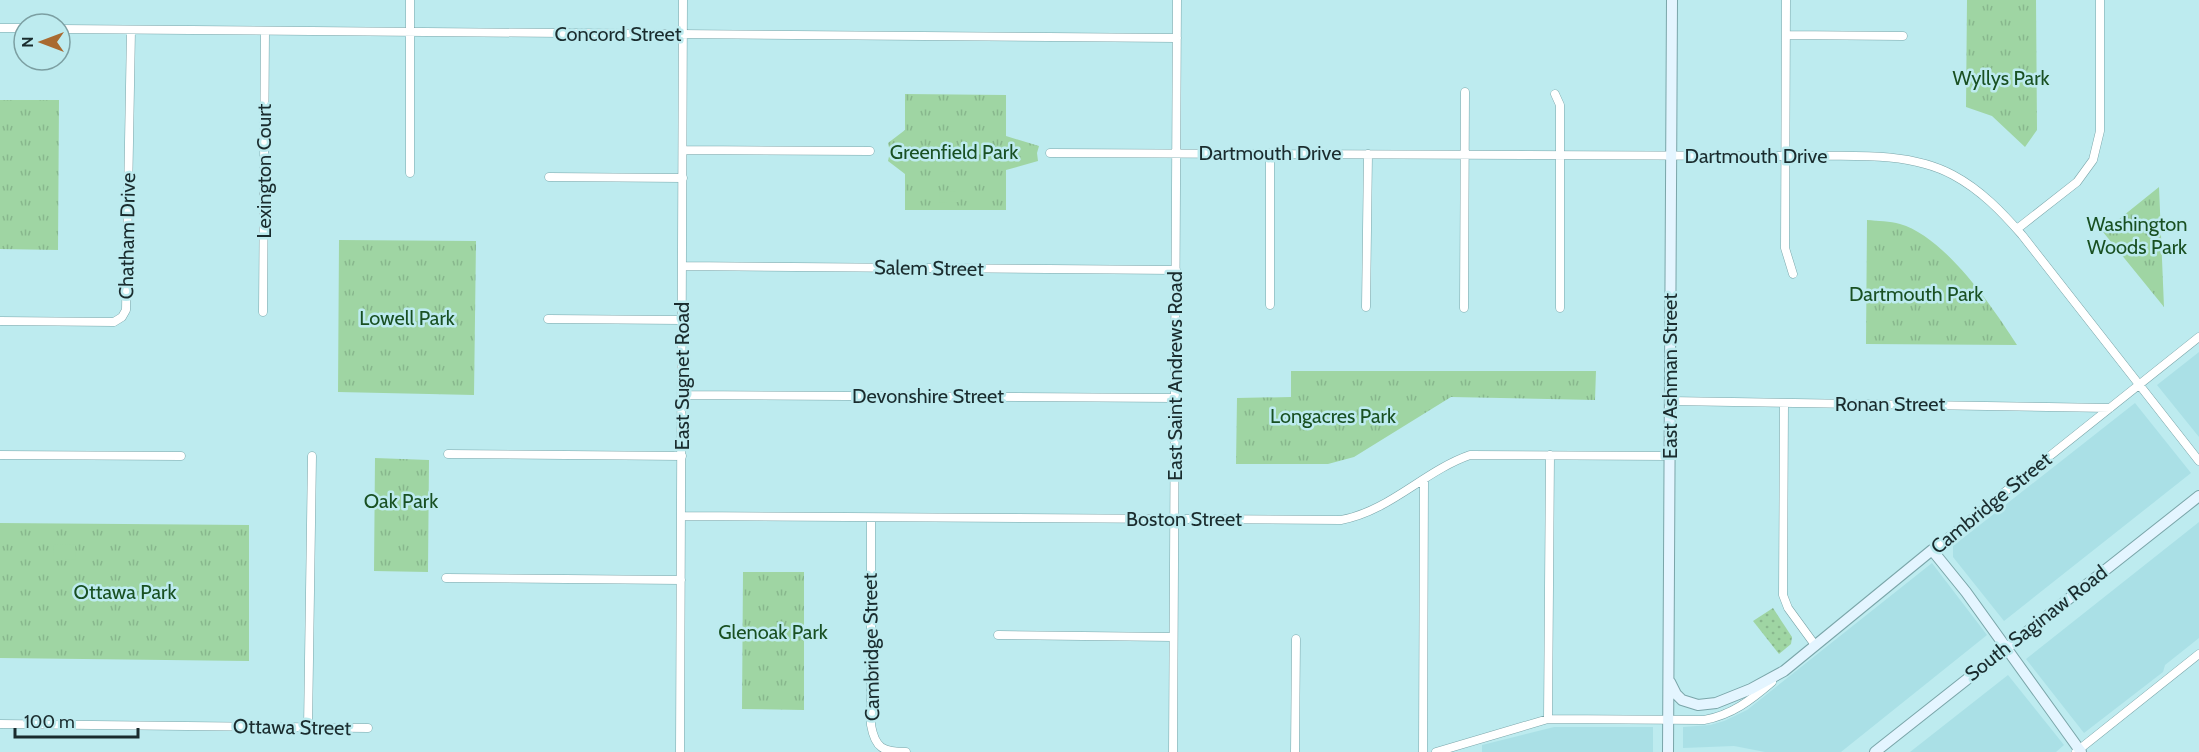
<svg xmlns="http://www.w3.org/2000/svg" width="2199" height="752" font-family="Cabin,sans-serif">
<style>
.built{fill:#aae0e6}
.grass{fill:url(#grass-dots)}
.park{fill:url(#park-tufts)}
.pitch{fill:#9fd5a3}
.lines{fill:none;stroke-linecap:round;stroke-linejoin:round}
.street-casing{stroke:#7aa5a9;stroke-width:9}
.secondary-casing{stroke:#7aa5a9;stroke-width:12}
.street{stroke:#fff;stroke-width:8}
.secondary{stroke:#e4f5ff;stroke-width:10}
.labels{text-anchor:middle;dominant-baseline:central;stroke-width:5;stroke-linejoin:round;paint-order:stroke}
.street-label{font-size:20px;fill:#1a2c2e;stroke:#bdebef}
.park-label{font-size:20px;fill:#195022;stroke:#bdebef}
</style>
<defs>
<pattern id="grass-dots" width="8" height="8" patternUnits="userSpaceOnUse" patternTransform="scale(1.5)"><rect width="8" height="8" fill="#9fd5a3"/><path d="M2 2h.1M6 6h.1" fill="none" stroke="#88b78d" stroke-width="1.8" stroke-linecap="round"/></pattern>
<pattern id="park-tufts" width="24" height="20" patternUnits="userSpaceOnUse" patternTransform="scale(1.5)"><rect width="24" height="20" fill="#9fd5a3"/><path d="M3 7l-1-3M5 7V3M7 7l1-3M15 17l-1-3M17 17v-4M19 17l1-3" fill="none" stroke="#88b78d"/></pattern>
</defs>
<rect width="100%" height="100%" fill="#bdebef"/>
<path class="built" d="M2199,352V437L2157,385Z
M2135,403L2191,473L2004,621L1953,557V546Z
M2199,522V638L2165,665L2163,672L2084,733L2026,659Z
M1932,563L1987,635L1841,752H1765L1734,746L1683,748V727L1710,725L1724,721L1747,710Z
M2008,675L2064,745L2056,752H1910Z
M1554,727H1653V752H1482V745Z"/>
<path class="grass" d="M1773,608L1792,637L1791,644L1779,654L1753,621Z"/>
<path class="park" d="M1967,0H2036L2037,130L2025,147L1992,116L1966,107Z
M905,94L1006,95V136L1039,146L1037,153L1038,161L1006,170V210H905V174L888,161L890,152L888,143L905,130Z
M0,100H59L58,250L0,249Z
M2159,187L2164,307L2103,232Z
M1867,220C1878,221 1890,221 1900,224C1945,237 1992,306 2017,345L1866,344Z
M339,240L476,241L474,395L338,392Z
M1291,371H1596L1595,400L1451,397L1354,457L1328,464H1236L1237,398L1291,397Z
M375,458L429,460L428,572L374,571Z
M0,523L249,525V661L0,658Z
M743,572H804V710L742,709Z"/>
<path class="pitch" d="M958,191V202L940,203L939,192Z
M354,286H369V301H354Z
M75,544L76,559L54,561L53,545Z"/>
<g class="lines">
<g class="street-casing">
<path id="street" d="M1786,0L1785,248L1793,274
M0,28H24
M60,29L1177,38
M1786,35L1903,36
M1555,94L1560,105V308
M683,150L870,151
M1050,153L1786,156C1838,157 1906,149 1953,175C1981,190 2002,212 2022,235L2199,461
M410,173V0
M549,177L683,178
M2017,229L2077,182L2093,160L2100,131V0
M682,266L1176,270
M1270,305V153
M1366,307L1368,154
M1464,308L1465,92
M263,312L265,31
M548,319L682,320
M0,321L114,322L122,317L126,310L131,30
M682,395L1175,398
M1670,401L2110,408
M1784,403L1783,595L1788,608L1815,645
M448,454L682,456
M0,455L181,456
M681,516L1341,520C1390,511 1424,471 1470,455L1670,456
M871,518V725C875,748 883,752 906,752
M1932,550L2199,337
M446,578L681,580
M998,635L1173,637
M1548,719L1550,455
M0,724L368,728
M308,727L312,456
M680,752L683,0
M1173,752L1177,0
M1295,752L1296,639
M1423,752L1424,480
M1436,752L1548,719L1704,720C1732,715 1751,700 1772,682
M2076,752L2199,654"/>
</g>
<g class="secondary-casing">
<path id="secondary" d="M1670,682L1676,694L1682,700L1698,705L1716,703L1751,689L1784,671L1932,550L1966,592L2081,752
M1668,752L1672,0
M1875,752L2199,496"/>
</g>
<use href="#street" class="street"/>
<use href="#secondary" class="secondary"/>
</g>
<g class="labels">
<g class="street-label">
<text x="618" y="34">Concord Street</text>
<text x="1270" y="153">Dartmouth Drive</text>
<text x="1756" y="156">Dartmouth Drive</text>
<text transform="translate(264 171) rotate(-90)">Lexington Court</text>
<text transform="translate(127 236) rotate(-89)">Chatham Drive</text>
<text transform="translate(929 268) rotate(1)">Salem Street</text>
<text transform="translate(682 376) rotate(-90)">East Sugnet Road</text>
<text transform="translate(1175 376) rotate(-90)">East Saint Andrews Road</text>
<text transform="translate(1670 376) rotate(-90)">East Ashman Street</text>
<text x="928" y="396">Devonshire Street</text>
<text x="1890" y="404">Ronan Street</text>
<text transform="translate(1991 503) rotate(-39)">Cambridge Street</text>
<text x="1184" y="519">Boston Street</text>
<text transform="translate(2036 623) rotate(-38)">South Saginaw Road</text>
<text transform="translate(871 647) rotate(-91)">Cambridge Street</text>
<text transform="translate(292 727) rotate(1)">Ottawa Street</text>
</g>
<g class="park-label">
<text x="2001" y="78">Wyllys Park</text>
<text x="954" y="152">Greenfield Park</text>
<text x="2137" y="224">Washington<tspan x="2137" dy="23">Woods Park</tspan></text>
<text x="1916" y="294">Dartmouth Park</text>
<text x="407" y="318">Lowell Park</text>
<text x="1333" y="416">Longacres Park</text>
<text x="401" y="501">Oak Park</text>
<text x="125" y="592">Ottawa Park</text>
<text x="773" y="632">Glenoak Park</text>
</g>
</g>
<g transform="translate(42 42) rotate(270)"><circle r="28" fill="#bdebef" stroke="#7c9fa2" stroke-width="1.5"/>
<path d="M0-4.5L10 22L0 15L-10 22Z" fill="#a96a31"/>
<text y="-9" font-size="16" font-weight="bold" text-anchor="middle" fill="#1a2c2e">N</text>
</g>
<path d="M15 728v9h123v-9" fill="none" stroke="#1a2c2e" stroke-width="3"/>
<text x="24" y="728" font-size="18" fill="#1a2c2e" stroke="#bdebef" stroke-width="4.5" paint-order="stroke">100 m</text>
</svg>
